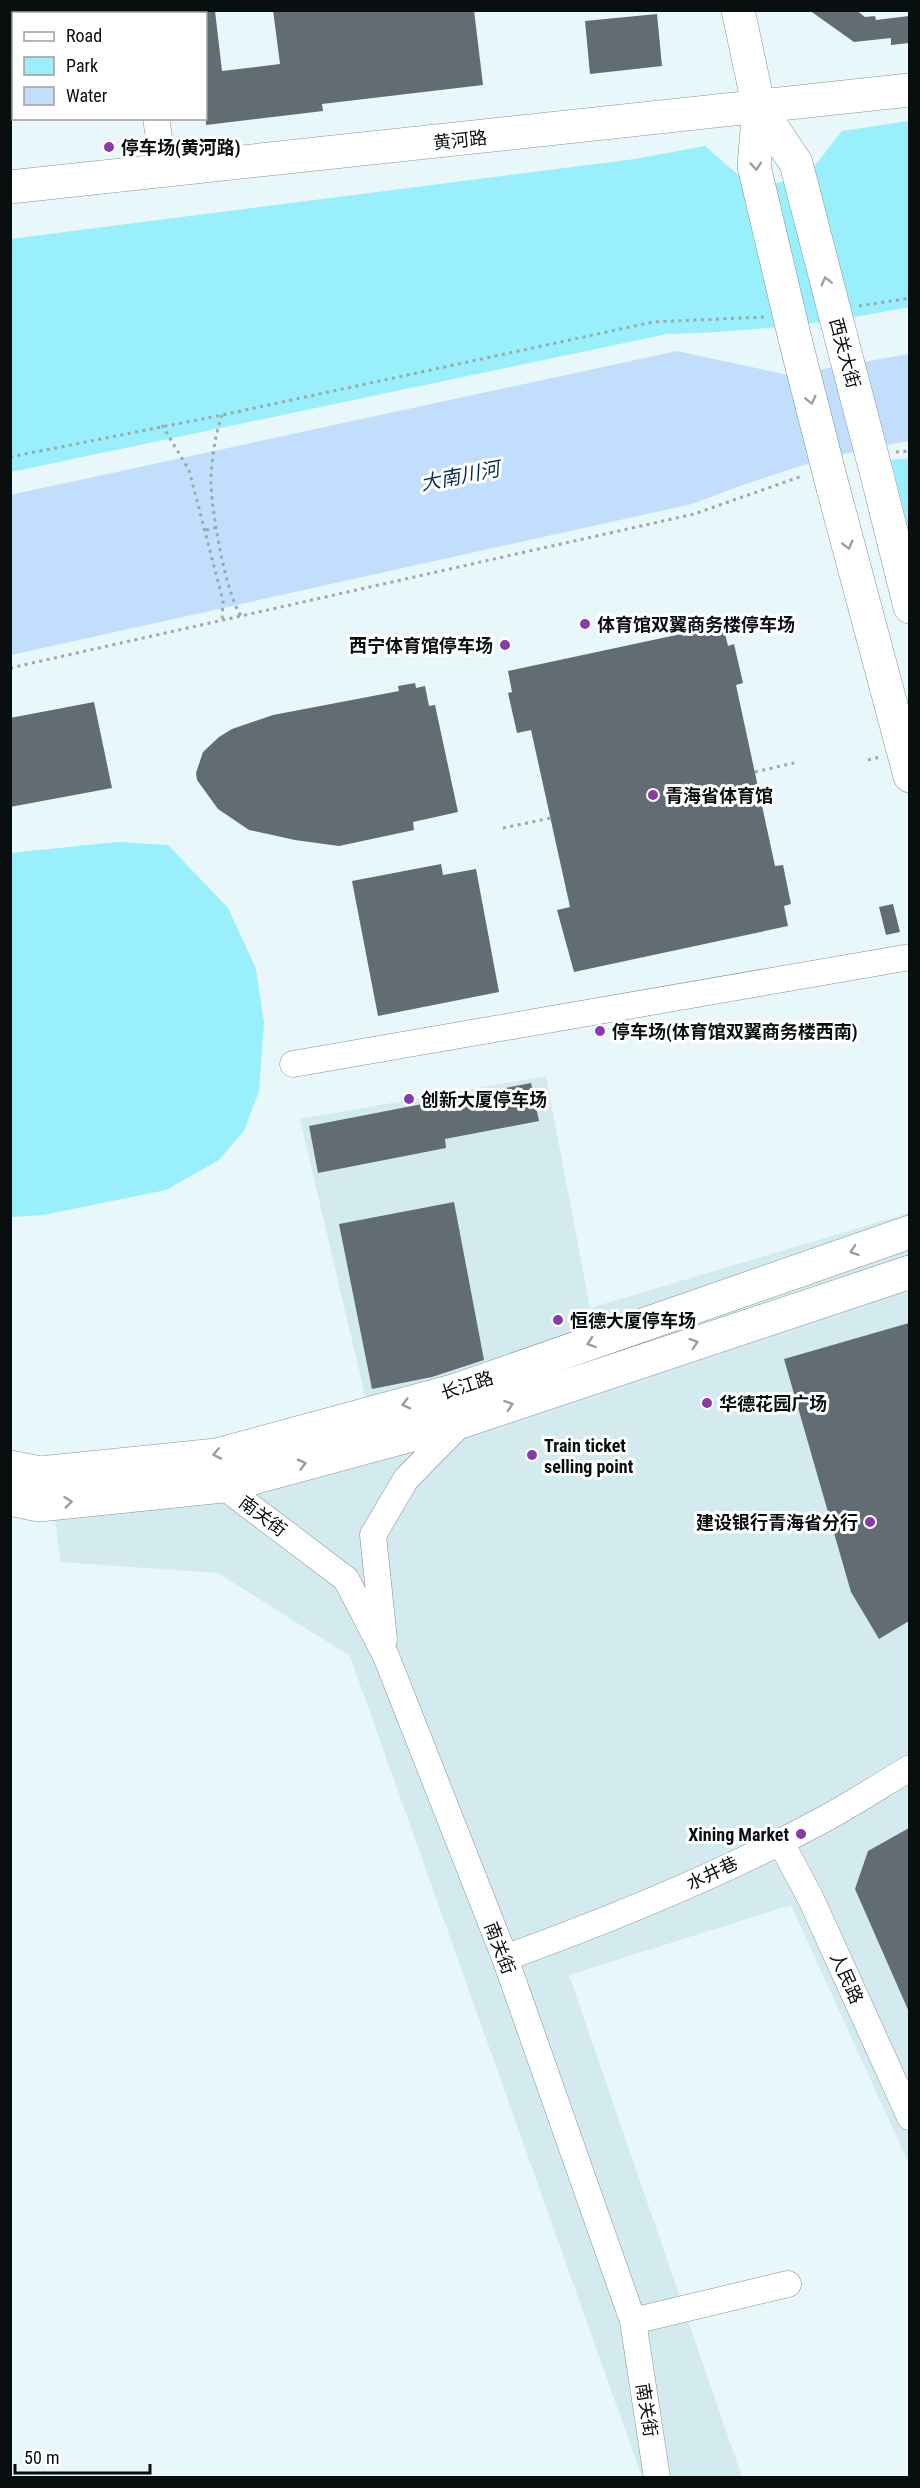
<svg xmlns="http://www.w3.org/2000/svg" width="920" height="2488" font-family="'Roboto Condensed','Noto Sans SC',sans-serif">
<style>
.built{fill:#d3ebef}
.green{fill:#99effc}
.water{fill:#c1defd}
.building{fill:#616d73}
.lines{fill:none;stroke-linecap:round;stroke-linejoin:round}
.minor-casing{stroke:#849295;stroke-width:27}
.major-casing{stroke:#849295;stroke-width:34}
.path{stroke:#9ca8aa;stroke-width:3;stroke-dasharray:3 4.5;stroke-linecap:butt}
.minor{stroke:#fff;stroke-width:26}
.major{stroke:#fff;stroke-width:33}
.major-bridge-casing{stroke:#849295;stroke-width:34;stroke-linecap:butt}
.major-bridge{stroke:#fff;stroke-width:33}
.oneway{stroke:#9d9f9f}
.poi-dot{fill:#8a3aaa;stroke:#fff;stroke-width:2}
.labels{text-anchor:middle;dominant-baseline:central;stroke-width:6;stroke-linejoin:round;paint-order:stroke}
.street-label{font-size:18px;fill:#090e0f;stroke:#fff}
.poi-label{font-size:18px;font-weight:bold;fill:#090e0f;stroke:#fff;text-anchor:start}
.water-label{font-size:20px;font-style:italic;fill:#0d2f4f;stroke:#fff}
</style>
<rect width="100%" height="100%" fill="#e7f7fa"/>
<path class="built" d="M546,1076L590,1308L909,1213V2164L791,1905L569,1975L742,2477H642L350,1656L218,1573L61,1562L50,1486L374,1434L300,1119Z"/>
<path class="green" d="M909,121V307C829,323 749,332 667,334L11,472L10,239L635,159L705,146L753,188L806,177L842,131Z
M909,458H910L909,533L891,460Z
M117,842L168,845L228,908L256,969L264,1023L259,1091L244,1131L219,1160L166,1190L43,1215L11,1217V853Z"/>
<path class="water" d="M677,351L788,375L909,354V441C834,452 763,477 692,504L11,655L10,495Z"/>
<path class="building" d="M273,10H474L483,85L322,104L323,111L206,125V12L215,11L222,71L280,64Z
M809,10H856L865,17L875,16L876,20L909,16V43L891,45V38L854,42Z
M657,14L662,66L590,74L585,21Z
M723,625L728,646L734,644L743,683L736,685L775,866L783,865L791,904L784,906L788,926L574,972L557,910L570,907L531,730L517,733L508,693L512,692L508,671Z
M415,683L416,688L425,686L429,706L435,705L458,812L413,822L414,830L339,846L295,840L249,830L218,809L197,780L196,773L203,752L219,737L232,729L273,715L399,691L398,686Z
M94,702L112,788L10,807V718Z
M441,864L443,875L476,869L499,992L378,1016L352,881Z
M893,904L900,932L886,935L879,907Z
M531,1083L539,1121L445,1139L446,1148L318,1173L309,1126Z
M454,1202L484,1360L432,1377L372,1389L339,1224Z
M909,1323V1621L879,1639L851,1592L784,1359Z
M909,1828V2012L855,1889L868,1851Z"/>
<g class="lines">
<g class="minor-casing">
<path id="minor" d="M140,10V14
M156,118L164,171
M293,1064L910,957
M223,1486L346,1579L386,1656L505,1958L633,2321L657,2478
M384,1640L373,1535L406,1479L463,1421
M780,1841L811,1899L910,2117
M505,1958C610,1920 716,1877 815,1824C848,1807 878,1787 910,1768
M633,2321L788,2284"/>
</g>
<g class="major-casing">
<path id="major" d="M738,10L759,108L754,166L796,343
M759,108L796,163L841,337
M10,187L910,90
M877,475L910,607
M833,488L910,776
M10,1467L40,1473L217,1455L453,1391L910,1232
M10,1499L39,1505L223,1486L463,1421L910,1272"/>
</g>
<path class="path" d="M859,306L910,298
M222,415C215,435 212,457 211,478C210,504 226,598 242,617
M162,425L189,470L223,601L222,621
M896,452L910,451
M10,457L222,415L653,322L765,317
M206,530L217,527
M10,668L694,514L802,476
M868,760L880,757
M755,772L794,763
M503,828L551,818"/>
<use href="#minor" class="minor"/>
<use href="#major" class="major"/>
<g class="major-bridge-casing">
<path id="major-bridge" d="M841,337L877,475
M796,343L833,488"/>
</g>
<use href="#major-bridge" class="major-bridge"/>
</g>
<defs><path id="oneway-chevron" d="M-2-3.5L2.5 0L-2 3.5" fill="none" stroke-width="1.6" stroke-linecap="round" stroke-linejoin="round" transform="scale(1.5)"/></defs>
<g class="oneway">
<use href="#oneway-chevron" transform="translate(756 166) rotate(86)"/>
<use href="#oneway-chevron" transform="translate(826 281) rotate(-104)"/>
<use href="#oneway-chevron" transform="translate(811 400) rotate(76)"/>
<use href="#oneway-chevron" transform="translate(848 545) rotate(75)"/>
<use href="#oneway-chevron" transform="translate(854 1251) rotate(161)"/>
<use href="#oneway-chevron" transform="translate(591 1343) rotate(161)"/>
<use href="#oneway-chevron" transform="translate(694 1343) rotate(-18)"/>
<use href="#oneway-chevron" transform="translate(406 1404) rotate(165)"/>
<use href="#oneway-chevron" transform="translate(509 1405) rotate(-19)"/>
<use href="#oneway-chevron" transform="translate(217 1454) rotate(169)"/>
<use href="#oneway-chevron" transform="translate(302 1464) rotate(-15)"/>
<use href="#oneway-chevron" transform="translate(68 1502) rotate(-6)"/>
</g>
<g class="poi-dot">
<circle cx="109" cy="147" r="6"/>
<circle cx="585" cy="624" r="6"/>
<circle cx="505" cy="645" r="6"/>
<circle cx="653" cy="795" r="6"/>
<circle cx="600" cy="1031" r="6"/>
<circle cx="409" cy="1099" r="6"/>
<circle cx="558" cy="1320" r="6"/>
<circle cx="707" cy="1403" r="6"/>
<circle cx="532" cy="1455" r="6"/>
<circle cx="870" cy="1522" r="6"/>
<circle cx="801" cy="1834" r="6"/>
</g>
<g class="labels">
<g class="street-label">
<text transform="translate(460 140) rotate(-6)">黄河路</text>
<text transform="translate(845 353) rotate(75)">西关大街</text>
<text transform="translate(467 1385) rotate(-18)">长江路</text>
<text transform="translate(263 1516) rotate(37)">南关街</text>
<text transform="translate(712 1873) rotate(-25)">水井巷</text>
<text transform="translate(500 1948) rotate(69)">南关街</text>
<text transform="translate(847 1978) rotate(66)">人民路</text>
<text transform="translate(647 2410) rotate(81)">南关街</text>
</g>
<g class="poi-label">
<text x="121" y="147">停车场(黄河路)</text>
<text x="597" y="624">体育馆双翼商务楼停车场</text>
<text x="493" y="645" text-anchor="end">西宁体育馆停车场</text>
<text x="665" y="795">青海省体育馆</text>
<text x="612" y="1031">停车场(体育馆双翼商务楼西南)</text>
<text x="421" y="1099">创新大厦停车场</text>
<text x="570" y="1320">恒德大厦停车场</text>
<text x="719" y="1403">华德花园广场</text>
<text x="544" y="1445">Train ticket<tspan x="544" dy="21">selling point</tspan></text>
<text x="858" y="1522" text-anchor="end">建设银行青海省分行</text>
<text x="789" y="1834" text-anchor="end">Xining Market</text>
</g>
<g class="water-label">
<text transform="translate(460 476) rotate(-11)">大南川河</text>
</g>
</g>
<rect width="920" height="2488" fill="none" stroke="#090e0f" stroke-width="24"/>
<rect x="12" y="12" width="195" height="108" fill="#ffffff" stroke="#9d9f9f" stroke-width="1.5"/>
<rect x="24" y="32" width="30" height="9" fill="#ffffff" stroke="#9d9f9f" stroke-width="1.5"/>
<text x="66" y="42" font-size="18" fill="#090e0f">Road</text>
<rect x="24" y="57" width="30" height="18" fill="#99effc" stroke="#9d9f9f" stroke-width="1.5"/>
<text x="66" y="72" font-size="18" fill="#090e0f">Park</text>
<rect x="24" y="87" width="30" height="18" fill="#c1defd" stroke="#9d9f9f" stroke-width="1.5"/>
<text x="66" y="102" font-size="18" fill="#090e0f">Water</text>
<path d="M15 2464v9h135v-9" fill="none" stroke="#090e0f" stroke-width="3"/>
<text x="24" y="2464" font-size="18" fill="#090e0f" stroke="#ffffff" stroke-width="4.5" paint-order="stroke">50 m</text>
</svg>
